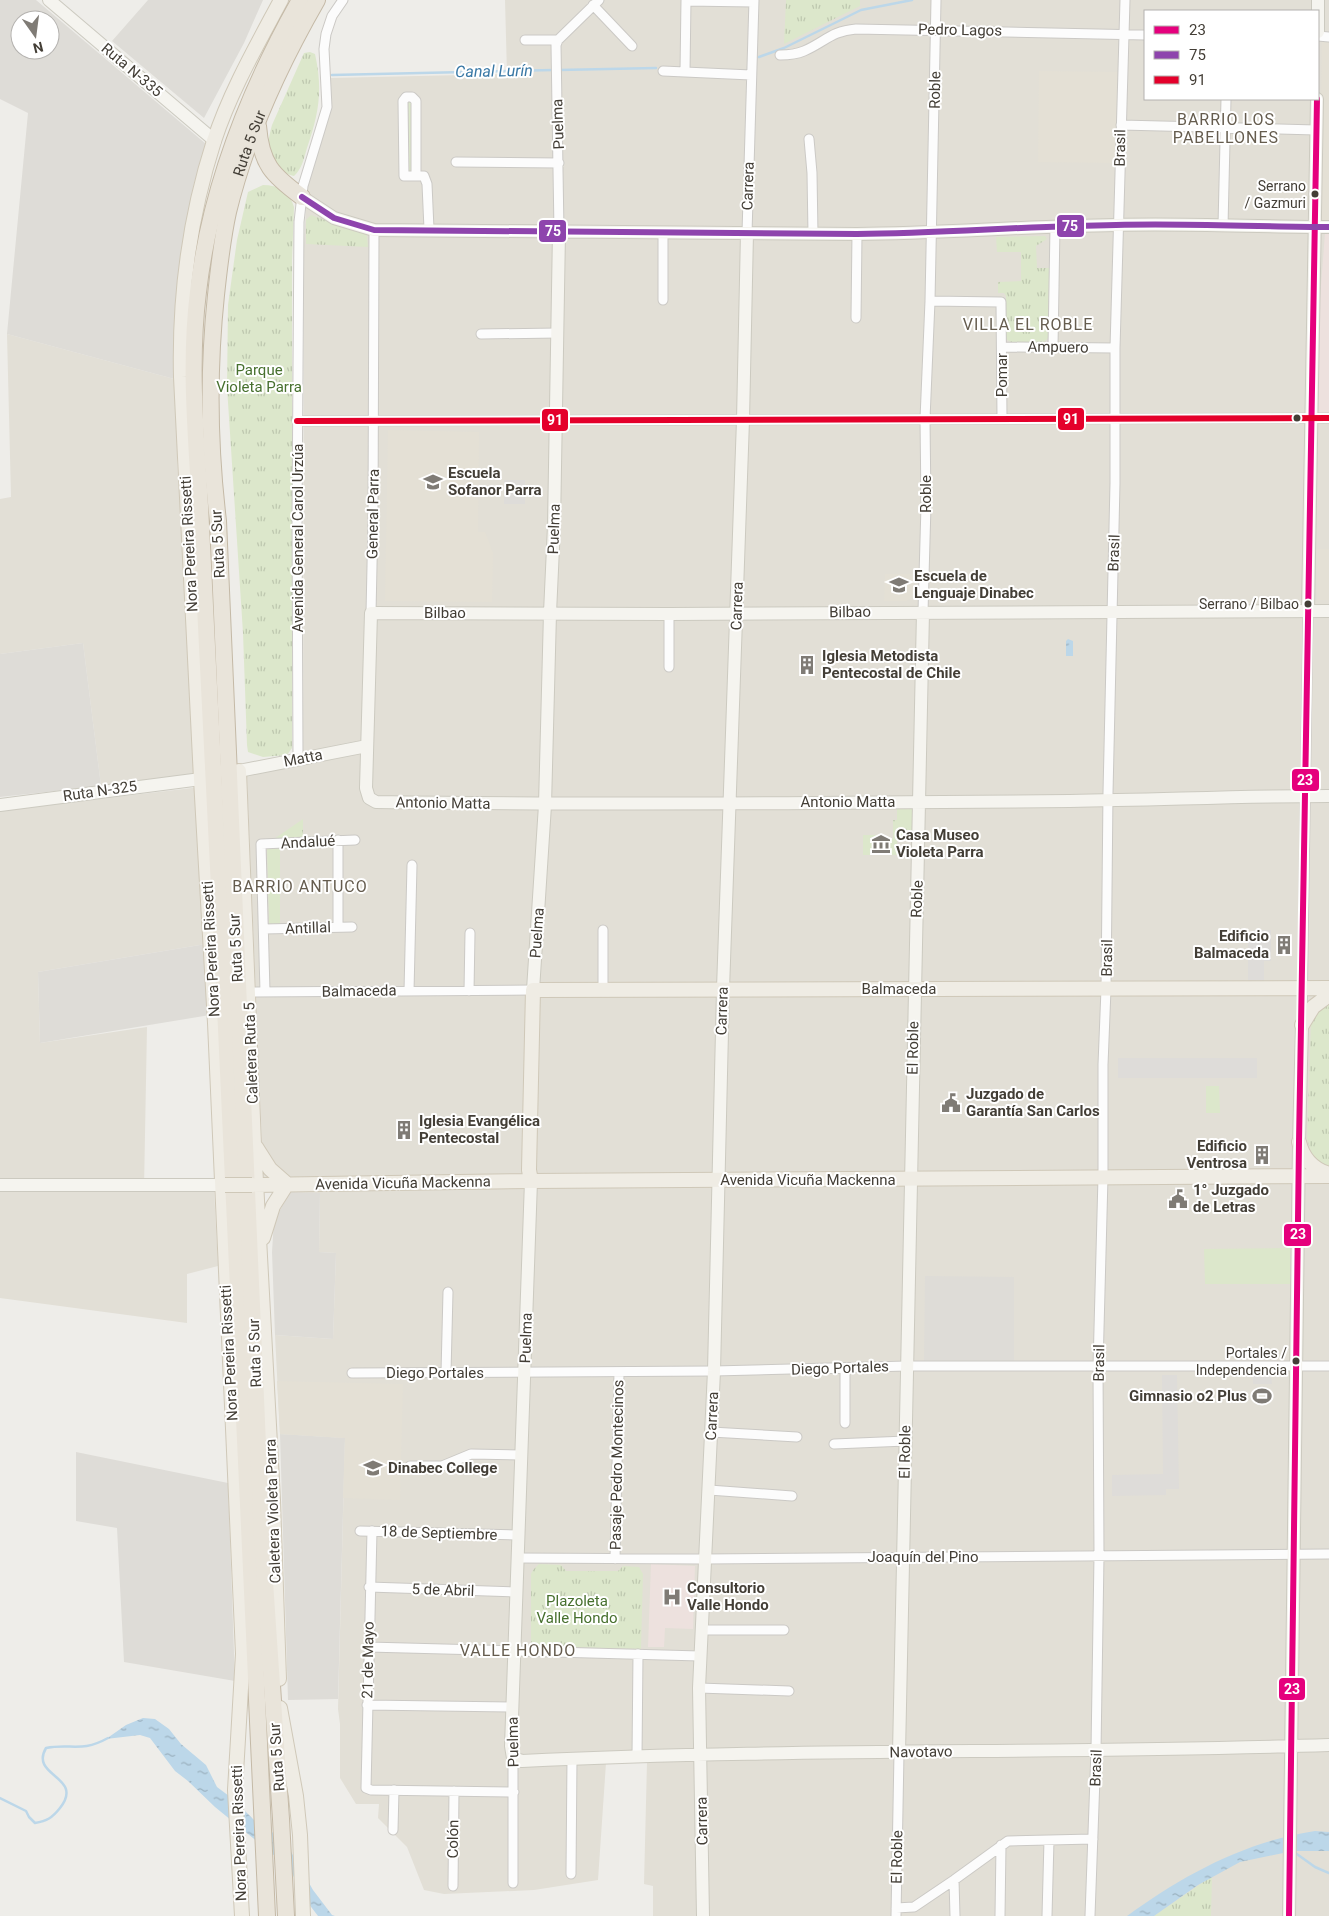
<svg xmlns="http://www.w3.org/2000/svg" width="1329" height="1916" font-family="Roboto,sans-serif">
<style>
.residential{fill:#e2dfd6;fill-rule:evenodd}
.industrial{fill:#dedcd7;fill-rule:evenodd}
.education{fill:#e4e0d5}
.medical{fill:#ede1de}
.green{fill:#dce7cb}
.park{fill:url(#park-tufts)}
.parking{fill:#dedcd9}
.water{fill:url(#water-ripples)}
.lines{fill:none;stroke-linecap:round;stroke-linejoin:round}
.stream{stroke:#bcd7e9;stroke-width:2.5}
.street-casing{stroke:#cbc9c5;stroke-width:11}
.secondary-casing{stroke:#cccac0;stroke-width:14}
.primary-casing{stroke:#cfc8b8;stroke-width:16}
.highway-casing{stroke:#c4b9a6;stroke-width:18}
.street{stroke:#fcfcfc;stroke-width:9}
.secondary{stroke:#f5f4ef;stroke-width:12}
.primary{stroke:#efece4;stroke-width:14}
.highway{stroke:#e9e4da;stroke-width:16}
.primary-bridge-casing{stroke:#cfc8b8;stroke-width:16;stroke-linecap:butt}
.primary-bridge{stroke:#efece4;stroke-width:14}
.bus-1-casing{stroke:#fff;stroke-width:10}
.bus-2-casing{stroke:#fff;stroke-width:10}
.bus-3-casing{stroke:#fff;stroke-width:10}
.bus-1{stroke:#e5007d;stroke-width:6}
.bus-2{stroke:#8e44ad;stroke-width:6}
.bus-3{stroke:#e4002b;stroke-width:6}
.bus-dot{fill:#433e36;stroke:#fff;stroke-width:2}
.labels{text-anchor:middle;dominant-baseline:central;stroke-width:4;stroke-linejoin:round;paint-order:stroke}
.bus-label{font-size:14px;fill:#433e36;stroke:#fff;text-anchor:end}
.street-label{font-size:15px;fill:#433e36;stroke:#fff}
.park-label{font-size:15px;fill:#47702e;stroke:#fff}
.poi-label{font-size:15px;font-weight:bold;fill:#433e36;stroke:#fff;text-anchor:start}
.water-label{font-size:16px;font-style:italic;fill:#3978a5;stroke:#fff}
.neighbourhood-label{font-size:16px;letter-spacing:1px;fill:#655c4e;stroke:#fff}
.line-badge{stroke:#fff;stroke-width:2}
.badge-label{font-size:14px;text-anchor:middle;font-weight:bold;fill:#fff}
</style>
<defs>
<pattern id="park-tufts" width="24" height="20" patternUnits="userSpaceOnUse" patternTransform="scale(1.25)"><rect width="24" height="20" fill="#dce7cb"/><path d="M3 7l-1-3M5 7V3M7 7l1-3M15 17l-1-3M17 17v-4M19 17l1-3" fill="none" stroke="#bec7af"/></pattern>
<pattern id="water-ripples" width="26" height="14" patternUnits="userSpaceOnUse" patternTransform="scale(1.25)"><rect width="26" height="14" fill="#bcd7e9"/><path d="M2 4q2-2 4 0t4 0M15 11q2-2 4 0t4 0" fill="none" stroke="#9ab0be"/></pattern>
</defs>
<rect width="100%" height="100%" fill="#eeede9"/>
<path class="residential" d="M505,0H1329V1916H653V1886L644,1884L647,1762L606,1763L598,1880L534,1890L444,1894L424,1890L407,1847L378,1818L379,1804H356L340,1778V1724L338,1709L345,1438L280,1434L275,1335L333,1339L336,1253L319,1252L320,1193L264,1191L247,776L303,762L304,243L307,189L331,103L330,78L507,74ZM1145,11H1318V99H1145Z
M7,334L178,380L177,463L200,774L101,786L83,643L0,654V499L11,497Z
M200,787L206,944L38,972L40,1043L147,1027L144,1188L214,1189L218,1266L187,1274V1323L0,1298V811Z"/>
<path class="industrial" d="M0,0H36L206,144L178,380L7,334L28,113L0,99ZM20,20H50V50H20Z
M148,0H263L244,43L204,118L112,41Z
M83,643L101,786L0,797V654Z
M206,944L210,1015L40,1043L38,972Z
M290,1192L320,1193L319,1252L336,1253L333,1339L275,1335L272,1252L274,1221Z
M925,1276L1014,1277V1362L924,1363Z
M280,1434L345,1438L338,1699L288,1700Z
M76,1452L228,1483L235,1681L124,1662L117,1528L76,1521Z"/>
<path class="education" d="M1322,42H1329V223H1320Z
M1039,71L1118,72L1117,163L1038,162Z
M388,430L479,432L478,532H485L493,553L492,602L385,601Z
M1317,549H1329V600H1317Z
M885,574H914V596L906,601H884Z
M277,1381L403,1384L400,1500L343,1498L345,1438L280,1434Z"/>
<path class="medical" d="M1325,233H1329V415H1316V351Z
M651,1564L695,1566L693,1629L665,1628L664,1647H648Z"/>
<path class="green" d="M412,98L416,176H404L405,99Z
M863,835H882V838L897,839V855H863Z
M267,847L280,848V924H269Z
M1206,1086H1219L1220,1113H1206Z
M1290,1248V1284H1205L1204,1249Z"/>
<path class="park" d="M786,0H860V6L784,44Z
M310,52L315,54C323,90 319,113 307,148C304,158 302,169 294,176C283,174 272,162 269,150C267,142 270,133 272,125L304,53Z
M263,185C278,185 290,192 294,207L292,261V748L287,755L263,757L248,752L247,745L243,633L227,387L228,305L237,240L248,192Z
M311,215L365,234L367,236L368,247L306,244V220Z
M1045,236L1047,239L1036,246L1037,268H1049L1048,338L1044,342H1011L1006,339V296L1004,293H998V282L1021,281V252H997L996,237Z
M897,807H912L915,810L914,836L893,839V820H897Z
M303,819V839L271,841Z
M1329,1000V1169L1313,1158L1307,1139L1311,1022Z
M539,1564L561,1565L566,1571H618L623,1566L639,1567L643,1574L641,1649L531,1646V1574L533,1570Z
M1212,1876L1211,1916H1154Z"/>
<path class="parking" d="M504,480H525V504H504Z
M1253,930H1271V961H1264V982H1248V936H1253Z
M1118,1058H1257V1078H1118Z
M1253,1374H1271L1272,1384H1253Z
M1162,1375H1177L1179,1489H1166V1495L1112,1496V1475L1163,1474Z"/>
<path class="water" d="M1068,639L1073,641V656H1066V641Z
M143,1718L155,1719L169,1729L181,1744L206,1765L217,1787L233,1799L257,1823L275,1834L290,1850L313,1890L332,1915L335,1916H318L302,1895L293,1875L275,1856L215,1807L188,1781L175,1771L150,1738L140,1735L106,1739L126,1725Z
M1315,1831L1329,1832V1851H1293L1240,1862L1198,1885L1154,1916H1127C1183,1875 1246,1841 1315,1831Z"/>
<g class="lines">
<path class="stream" d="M759,57L784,48L861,10L912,0
M559,70L656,68
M332,75L553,70
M0,1798L26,1811L29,1817L35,1823C47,1821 52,1818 60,1808C85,1776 29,1777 46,1748C71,1743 81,1753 108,1738
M1294,1852L1315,1867L1329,1873"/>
<g class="street-casing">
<path id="street" d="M686,0L685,72L751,75
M686,1L754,2
M593,5L632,46
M1318,36L1329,37
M525,40H558
M780,55C789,55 797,54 804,51C825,42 831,31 856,29L1145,35
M663,71L685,72
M1121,125L1316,130
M809,139L812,173L813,234
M456,162L559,163
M416,176V101L412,97H406L403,101L404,176H424L427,184L429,229
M1223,226L1226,99
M559,232L556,45L558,40L599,0
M747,233L754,0
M663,300V232
M930,301L1001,302L1002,418
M856,318L857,234
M481,334L558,333
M1002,347L1115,348
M1053,347L1055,226
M297,421L1329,418
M923,612L926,505L925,419L930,301L936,0
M371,613L373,519L374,230
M669,667V614
M298,759L297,518L299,222L303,186L327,107L324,49L326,34L332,16L343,0
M338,927V840
M264,929L352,927
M409,991L412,865
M469,991L470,933
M603,991V930
M248,992L533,990
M265,992L261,844L355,840
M1302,1022L1308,611
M845,1369V1423
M352,1373L714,1371L907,1366H1329
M446,1373L448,1292
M711,1432L797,1437
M834,1444L906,1441
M410,1466H442L471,1454L521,1455
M709,1490L792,1496
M360,1531L518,1535
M372,1531L366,1788L371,1790L514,1792
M517,1558L705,1559L1329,1554
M615,1559L619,1372
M369,1587L517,1592
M702,1630H784
M368,1647L700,1656
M699,1688L789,1691
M367,1705L513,1707
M637,1756L638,1654
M513,1758V1883
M393,1830L394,1790
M571,1874L572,1759
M954,1880L955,1916
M453,1886L454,1791
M896,1908L914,1907L954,1880L1008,1841L1093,1839
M896,1916L899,1753
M1000,1916L1001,1845
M1047,1916L1049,1840
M1090,1916L1096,1750L1099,1556L1098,1367L1103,1177V1065L1106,989L1108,793L1115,483V348L1125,0"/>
</g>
<g class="secondary-casing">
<path id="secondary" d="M49,0L215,141
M1318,32V0
M302,197L334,218L374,230L857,234C944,233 1030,226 1116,225C1187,223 1258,227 1329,227
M1308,611L1317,99
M1329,611L669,614L371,613L366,788L369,798L376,802C607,805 839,803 1070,801C1157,800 1243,796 1329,796
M239,771L367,746
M0,805L201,779
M533,990L545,805L550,613L554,526L559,232
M531,1181L511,1746L513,1758L522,1761C791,1748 1060,1754 1329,1745
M0,1185H222
M899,1753L923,612
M703,1916L699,1688L714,1371L723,989L743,420L747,233
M1289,1916L1299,1142L1302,1025"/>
</g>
<g class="primary-casing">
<path id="primary" d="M239,771L254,1144L273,1500L279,1679
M1302,1025L1313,1007L1329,995
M1299,1142C1303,1159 1313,1169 1329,1174
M256,1147L270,1169L287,1184
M531,1181L529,1170L533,990L1329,988
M252,1185L531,1181L1329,1176
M263,1238L273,1206L287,1184
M280,1708L296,1796L300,1835L303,1916
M242,1916L235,1790L243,1654L215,1023L201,779L181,377C179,296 189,219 214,141C230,92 257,45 281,0"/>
</g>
<g class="highway-casing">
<g id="highway">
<path d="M258,126C261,164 272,175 302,197"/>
<path d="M267,1916C253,1553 234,1190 216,827C211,720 205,613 200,506C196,435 189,363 198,292C210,189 249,90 300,0"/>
<path id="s1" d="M286,1916L281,1819L262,1537L218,521C209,446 208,371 216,295C219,267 222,239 228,212C246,138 279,66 317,0"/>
</g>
</g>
<use href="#street" class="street"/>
<use href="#secondary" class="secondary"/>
<use href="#primary" class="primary"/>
<use href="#highway" class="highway"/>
<g class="primary-bridge-casing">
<path id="primary-bridge" d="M225,1185H252"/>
</g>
<use href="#primary-bridge" class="primary-bridge"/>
<g class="bus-1-casing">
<path id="bus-1" d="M1289,1916L1299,1142L1317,99"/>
</g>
<g class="bus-2-casing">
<path id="bus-2" d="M302,197L334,218L374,230L857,234C944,233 1030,226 1116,225C1187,223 1258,227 1329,227"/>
</g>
<g class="bus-3-casing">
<path id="bus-3" d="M297,421L1329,418"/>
</g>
<use href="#bus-1" class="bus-1"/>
<use href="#bus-2" class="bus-2"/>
<use href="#bus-3" class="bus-3"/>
</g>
<defs>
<g id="school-bare" transform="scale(1.5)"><path d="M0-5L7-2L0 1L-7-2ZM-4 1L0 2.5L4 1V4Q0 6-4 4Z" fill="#7f7b75" stroke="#fff" stroke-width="2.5" paint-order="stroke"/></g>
<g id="building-bare" transform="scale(1.5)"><path d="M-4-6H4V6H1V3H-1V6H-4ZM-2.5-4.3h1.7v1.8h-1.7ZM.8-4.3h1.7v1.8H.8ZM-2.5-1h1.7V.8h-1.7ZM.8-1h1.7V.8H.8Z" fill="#7f7b75" stroke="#fff" stroke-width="2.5" paint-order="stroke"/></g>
<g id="museum-bare" transform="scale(1.5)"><path d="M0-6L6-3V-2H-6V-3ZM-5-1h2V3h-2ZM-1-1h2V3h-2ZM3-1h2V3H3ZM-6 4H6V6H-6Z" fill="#7f7b75" stroke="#fff" stroke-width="2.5" paint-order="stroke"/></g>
<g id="civic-bare" transform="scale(1.5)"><path d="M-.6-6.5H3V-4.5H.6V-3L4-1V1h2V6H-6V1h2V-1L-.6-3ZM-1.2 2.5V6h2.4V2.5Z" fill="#7f7b75" stroke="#fff" stroke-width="2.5" paint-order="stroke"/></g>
<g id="stadium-bare" transform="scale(1.5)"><path d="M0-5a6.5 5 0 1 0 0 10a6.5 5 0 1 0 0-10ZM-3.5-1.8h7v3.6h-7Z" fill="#7f7b75" stroke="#fff" stroke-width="2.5" paint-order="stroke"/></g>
<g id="hospital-bare" transform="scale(1.5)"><path d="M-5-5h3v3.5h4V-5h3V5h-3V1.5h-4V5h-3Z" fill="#7f7b75" stroke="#fff" stroke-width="2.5" paint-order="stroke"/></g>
</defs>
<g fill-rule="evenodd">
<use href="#school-bare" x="433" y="482"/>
<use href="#school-bare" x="899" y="585"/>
<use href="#building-bare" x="807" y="665"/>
<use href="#museum-bare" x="881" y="844"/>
<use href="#building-bare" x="1284" y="945"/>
<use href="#civic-bare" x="951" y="1103"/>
<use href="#building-bare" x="404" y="1130"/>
<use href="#building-bare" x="1262" y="1155"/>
<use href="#civic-bare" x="1178" y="1199"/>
<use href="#stadium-bare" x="1262" y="1396"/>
<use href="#school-bare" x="373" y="1468"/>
<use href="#hospital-bare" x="672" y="1597"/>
</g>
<g class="bus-dot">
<circle cx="1315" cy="194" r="4.5"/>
<circle cx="1297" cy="418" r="4.5"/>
<circle cx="1308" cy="604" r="4.5"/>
<circle cx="1296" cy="1361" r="4.5"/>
</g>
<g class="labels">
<g class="bus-label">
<text x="1306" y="186">Serrano<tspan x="1306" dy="17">/ Gazmuri</tspan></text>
<text x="1299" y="604">Serrano / Bilbao</text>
<text x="1287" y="1353">Portales /<tspan x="1287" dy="17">Independencia</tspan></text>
</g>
<g class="street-label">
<text transform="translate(960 30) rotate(1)">Pedro Lagos</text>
<text transform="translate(132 70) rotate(40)">Ruta N-335</text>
<text transform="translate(935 90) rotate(-89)">Roble</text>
<text transform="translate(558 124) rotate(-92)">Puelma</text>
<text stroke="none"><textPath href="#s1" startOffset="1779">Ruta 5 Sur</textPath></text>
<text transform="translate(1120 148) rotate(-89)">Brasil</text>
<text transform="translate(748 186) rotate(-88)">Carrera</text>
<text transform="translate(1058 347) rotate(1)">Ampuero</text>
<text transform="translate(1002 375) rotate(-90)">Pomar</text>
<text transform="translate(926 494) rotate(-90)">Roble</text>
<text transform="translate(373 514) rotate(-89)">General Parra</text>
<text transform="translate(554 529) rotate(-88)">Puelma</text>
<text transform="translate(298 538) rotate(-90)">Avenida General Carol Urzúa</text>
<text transform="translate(189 544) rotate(-93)">Nora Pereira Rissetti</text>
<text transform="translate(218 544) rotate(-93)">Ruta 5 Sur</text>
<text transform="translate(1114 553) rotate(-88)">Brasil</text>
<text transform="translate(737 606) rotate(-88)">Carrera</text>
<text transform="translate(850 612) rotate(-1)">Bilbao</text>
<text x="445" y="613">Bilbao</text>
<text transform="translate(303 758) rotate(-11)">Matta</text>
<text transform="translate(100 791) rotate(-8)">Ruta N-325</text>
<text x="848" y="802">Antonio Matta</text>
<text transform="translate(443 803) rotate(1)">Antonio Matta</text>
<text transform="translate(308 842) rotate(-3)">Andalué</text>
<text transform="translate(917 899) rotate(-88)">Roble</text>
<text transform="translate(308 928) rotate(-2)">Antillal</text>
<text transform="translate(537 933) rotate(-86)">Puelma</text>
<text transform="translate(236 948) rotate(-93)">Ruta 5 Sur</text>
<text transform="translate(211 949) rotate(-93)">Nora Pereira Rissetti</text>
<text transform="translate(1107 958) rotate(-89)">Brasil</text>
<text x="899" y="989">Balmaceda</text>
<text transform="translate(359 991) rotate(-1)">Balmaceda</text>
<text transform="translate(722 1011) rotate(-88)">Carrera</text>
<text transform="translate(913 1048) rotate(-89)">El Roble</text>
<text transform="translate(251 1053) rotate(-92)">Caletera Ruta 5</text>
<text x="808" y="1180">Avenida Vicuña Mackenna</text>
<text transform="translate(403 1183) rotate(-1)">Avenida Vicuña Mackenna</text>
<text transform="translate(526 1338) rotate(-88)">Puelma</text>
<text transform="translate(229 1353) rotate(-93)">Nora Pereira Rissetti</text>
<text transform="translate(255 1353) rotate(-92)">Ruta 5 Sur</text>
<text transform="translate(1099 1363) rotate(-89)">Brasil</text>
<text transform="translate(840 1368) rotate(-2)">Diego Portales</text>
<text x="435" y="1373">Diego Portales</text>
<text transform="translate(712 1416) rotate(-87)">Carrera</text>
<text transform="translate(905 1452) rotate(-89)">El Roble</text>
<text transform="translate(617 1465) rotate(-89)">Pasaje Pedro Montecinos</text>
<text transform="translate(273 1511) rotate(-92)">Caletera Violeta Parra</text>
<text transform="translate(439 1533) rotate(2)">18 de Septiembre</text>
<text x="923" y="1557">Joaquín del Pino</text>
<text transform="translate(443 1590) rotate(2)">5 de Abril</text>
<text transform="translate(368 1660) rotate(-89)">21 de Mayo</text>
<text transform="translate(513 1742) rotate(-91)">Puelma</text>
<text transform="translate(921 1752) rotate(-1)">Navotavo</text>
<text transform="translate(277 1757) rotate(-94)">Ruta 5 Sur</text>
<text transform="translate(1096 1768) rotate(-88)">Brasil</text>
<text transform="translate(702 1821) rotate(-91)">Carrera</text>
<text transform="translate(239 1833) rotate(-92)">Nora Pereira Rissetti</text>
<text transform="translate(453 1839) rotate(-89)">Colón</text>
<text transform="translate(897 1857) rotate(-89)">El Roble</text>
</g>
<g class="park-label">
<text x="259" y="370">Parque<tspan x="259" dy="17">Violeta Parra</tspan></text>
<text x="577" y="1601">Plazoleta<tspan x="577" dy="17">Valle Hondo</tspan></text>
</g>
<g class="poi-label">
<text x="448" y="473">Escuela<tspan x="448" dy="17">Sofanor Parra</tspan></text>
<text x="914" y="576">Escuela de<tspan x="914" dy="17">Lenguaje Dinabec</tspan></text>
<text x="822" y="656">Iglesia Metodista<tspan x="822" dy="17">Pentecostal de Chile</tspan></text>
<text x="896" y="835">Casa Museo<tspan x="896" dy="17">Violeta Parra</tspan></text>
<text x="1269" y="936" text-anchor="end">Edificio<tspan x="1269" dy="17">Balmaceda</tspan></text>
<text x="966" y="1094">Juzgado de<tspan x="966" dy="17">Garantía San Carlos</tspan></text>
<text x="419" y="1121">Iglesia Evangélica<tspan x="419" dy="17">Pentecostal</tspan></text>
<text x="1247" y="1146" text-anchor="end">Edificio<tspan x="1247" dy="17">Ventrosa</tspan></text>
<text x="1193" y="1190">1° Juzgado<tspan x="1193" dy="17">de Letras</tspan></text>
<text x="1247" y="1396" text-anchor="end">Gimnasio o2 Plus</text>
<text x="388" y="1468">Dinabec College</text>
<text x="687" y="1588">Consultorio<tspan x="687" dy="17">Valle Hondo</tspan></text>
</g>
<g class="water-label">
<text transform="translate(494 71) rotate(-1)">Canal Lurín</text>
</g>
<g class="neighbourhood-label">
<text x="1226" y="119">BARRIO LOS<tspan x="1226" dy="18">PABELLONES</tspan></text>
<text x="1028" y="324">VILLA EL ROBLE</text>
<text x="300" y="886">BARRIO ANTUCO</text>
<text x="518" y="1650">VALLE HONDO</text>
</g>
</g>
<g class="line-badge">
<rect x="1056" y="214" width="29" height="24" rx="5" fill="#8e44ad"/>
<rect x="538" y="219" width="29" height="24" rx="5" fill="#8e44ad"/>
<rect x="1057" y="407" width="28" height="24" rx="5" fill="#e4002b"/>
<rect x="541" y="408" width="28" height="24" rx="5" fill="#e4002b"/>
<rect x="1291" y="768" width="29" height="24" rx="5" fill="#e5007d"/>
<rect x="1283" y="1223" width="29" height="24" rx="5" fill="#e5007d"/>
<rect x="1278" y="1677" width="28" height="24" rx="5" fill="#e5007d"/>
</g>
<g class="badge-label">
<text x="1070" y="231">75</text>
<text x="553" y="236">75</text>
<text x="1071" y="424">91</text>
<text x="555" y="425">91</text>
<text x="1305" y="785">23</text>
<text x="1298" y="1239">23</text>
<text x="1292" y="1694">23</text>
</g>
<rect x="1144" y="10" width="175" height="90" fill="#ffffff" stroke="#b4b2af"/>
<rect x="1154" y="26" width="25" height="8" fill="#e5007d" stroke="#b4b2af"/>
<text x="1189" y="35" font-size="15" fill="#433e36">23</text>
<rect x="1154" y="51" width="25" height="8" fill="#8e44ad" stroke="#b4b2af"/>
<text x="1189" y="60" font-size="15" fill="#433e36">75</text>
<rect x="1154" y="76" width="25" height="8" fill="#e4002b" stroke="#b4b2af"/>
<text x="1189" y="85" font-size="15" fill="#433e36">91</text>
<g transform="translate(35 35) rotate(166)"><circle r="24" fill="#ffffff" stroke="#b4b2af"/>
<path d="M0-4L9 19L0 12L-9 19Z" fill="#7f7b75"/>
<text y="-8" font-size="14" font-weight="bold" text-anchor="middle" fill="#433e36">N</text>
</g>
</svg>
